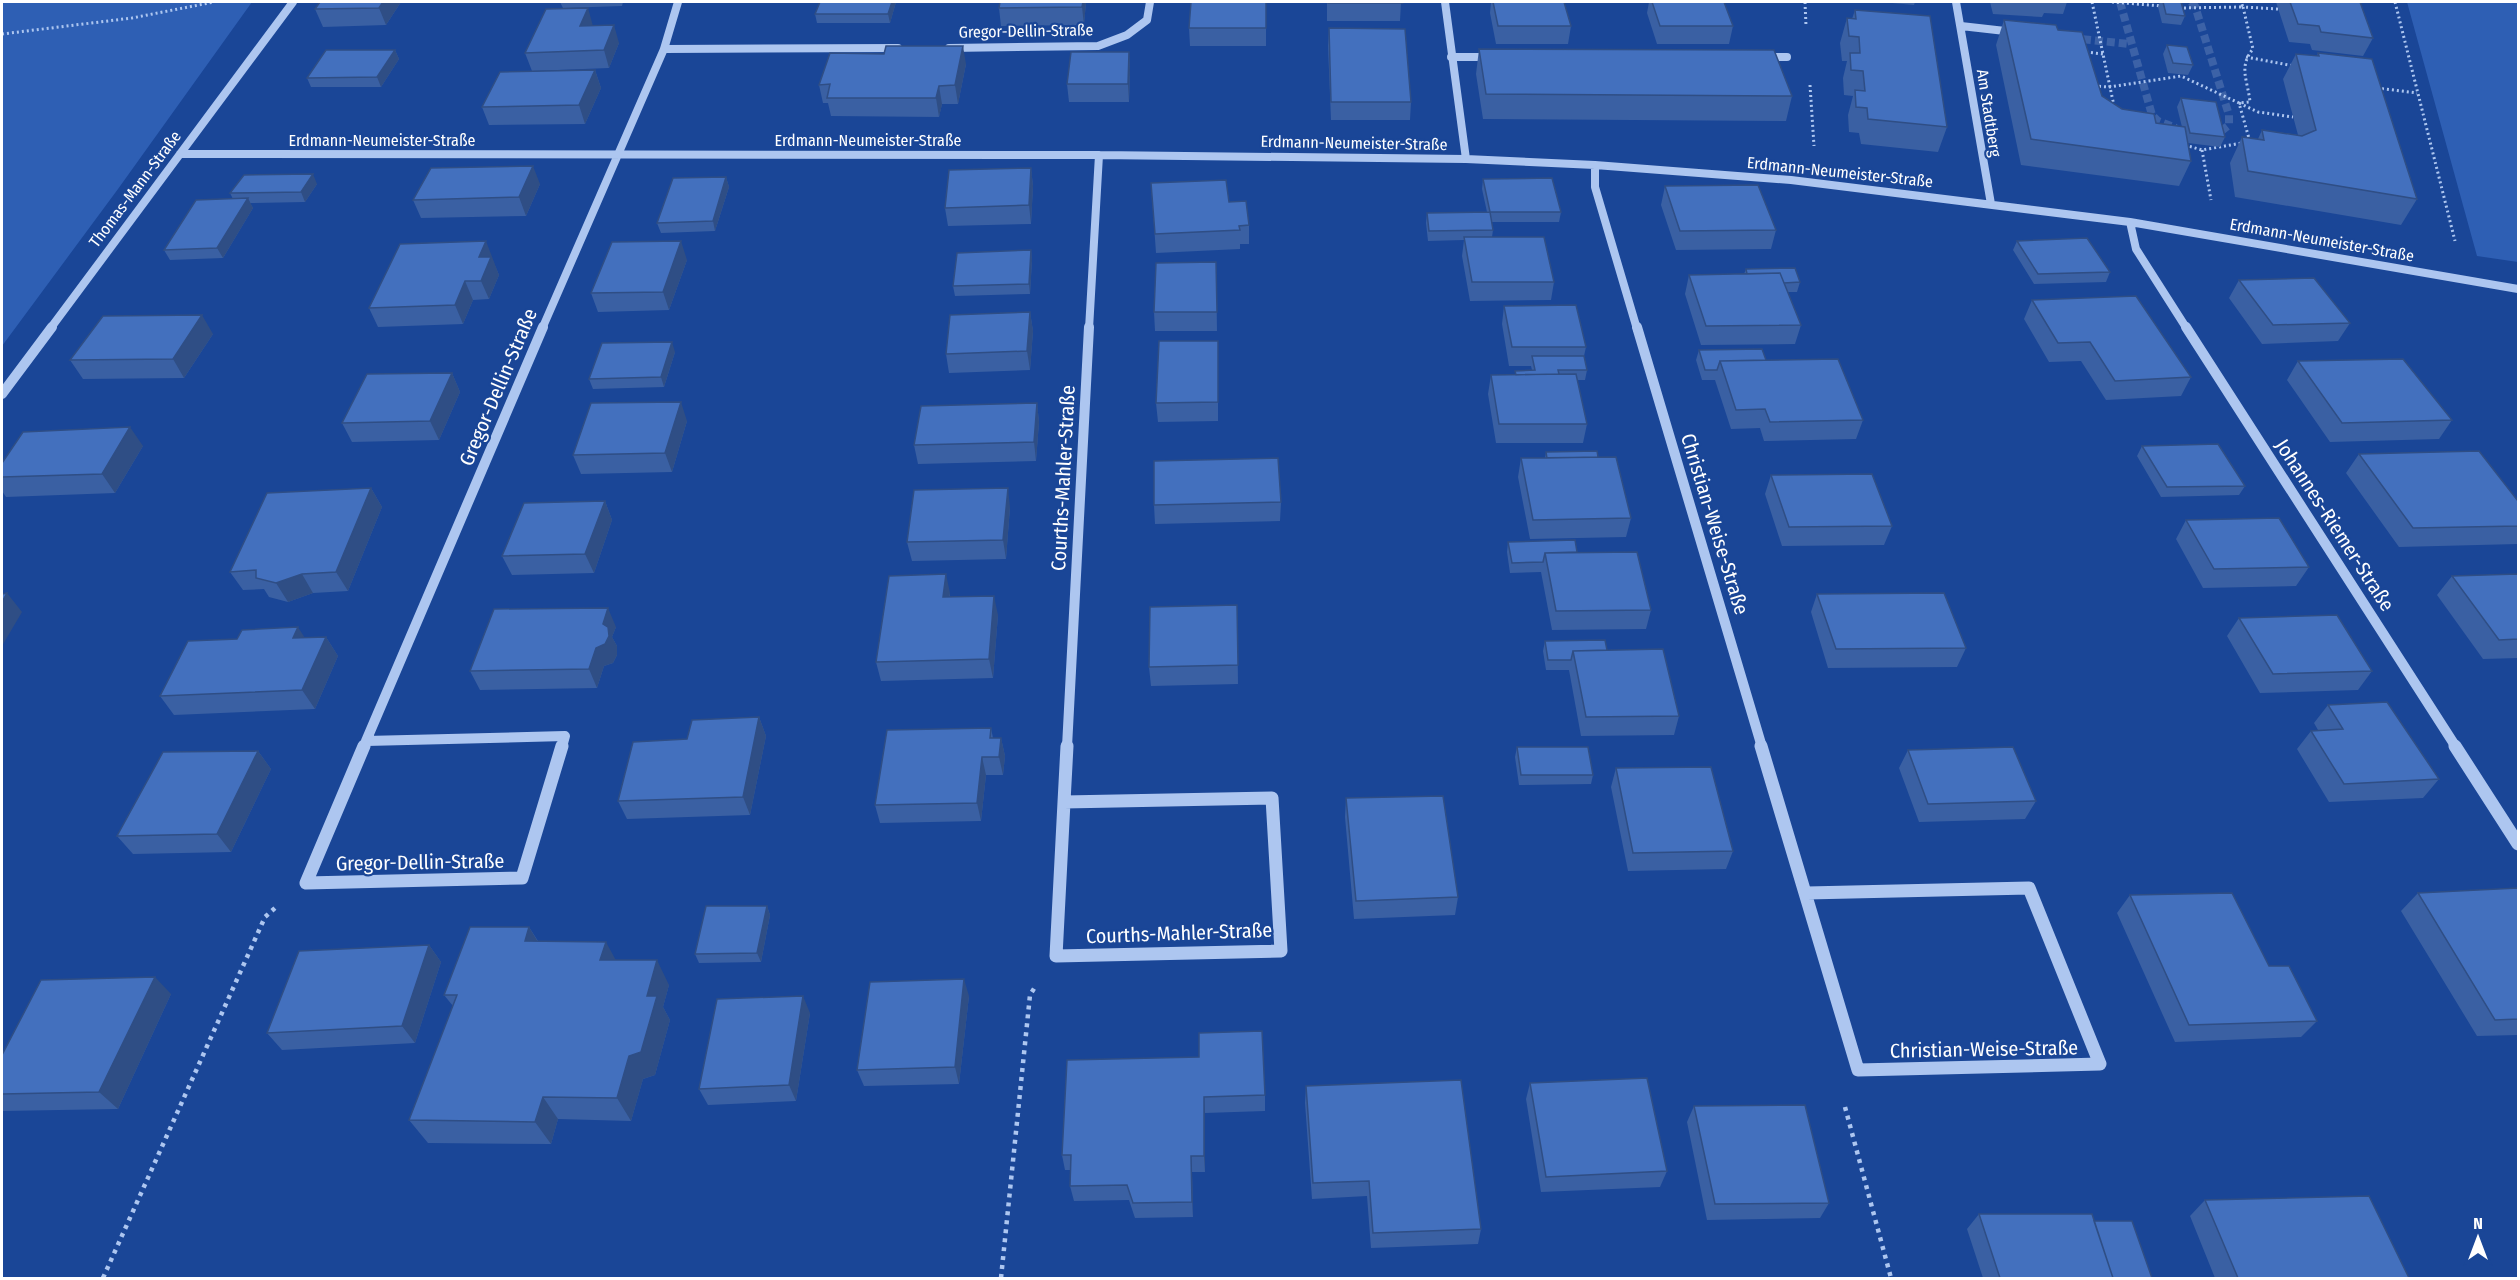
<svg xmlns="http://www.w3.org/2000/svg" width="2520" height="1280" font-family="'Fira Sans Condensed',sans-serif">
<style>
.green{fill:#2e5fb4}
.lines{fill:none;stroke-linecap:round;stroke-linejoin:round}
.minor-tunnel{stroke:#3c62a7;stroke-width:8;stroke-dasharray:8 4;stroke-linecap:butt}
.path-far1{stroke:#adc6f0;stroke-width:3;stroke-dasharray:2 3;stroke-linecap:butt}
.path{stroke:#adc6f0;stroke-width:4.5;stroke-dasharray:4 5;stroke-linecap:butt}
.minor-far2{stroke:#adc6f0;stroke-width:8}
.minor-far1{stroke:#adc6f0;stroke-width:10}
.minor{stroke:#adc6f0;stroke-width:13}
.wall{fill:#3a60a3}
.shaded-wall{fill:#2f4e85}
.building{fill:#4370be;stroke:#2f4e85;stroke-width:1.5}
.labels{text-anchor:middle;dominant-baseline:central;stroke-width:4.5;stroke-linejoin:round;paint-order:stroke}
.far-street-label{font-size:16px;fill:#fff;stroke:#1a4697}
.street-label{font-size:20px;fill:#fff;stroke:#1a4697}
</style>
<rect width="100%" height="100%" fill="#1a4697"/>
<path class="green" d="M2,2H252L118,189L2,346Z
M2407,2H2518V262L2477,256Z"/>
<g class="lines">
<path class="minor-tunnel" d="M2120,2L2152,115L2158,121L2176,128
M2191,2L2195,6L2229,115V125L2220,132L2210,131
M2071,38L2130,44"/>
<path class="path-far1" d="M1805,2L1806,26
M2092,2L2114,106
M2112,2L2162,6
M2395,2L2455,241
M2179,8L2243,7L2241,2
M2278,9L2243,7L2253,49C2238,67 2248,81 2250,102L2239,103L2258,112L2293,117
M2,34L132,18L214,2
M2086,52L2103,54
M2246,57L2294,66
M1810,85L1814,146
M2094,86L2109,87L2181,76L2239,103L2250,142
M2377,88L2417,93
M2185,145L2202,150L2242,143
M2202,150L2211,200"/>
<path class="path" d="M1845,1107L1891,1278
M103,1278L265,917L275,908
M1001,1278L1030,995L1035,987"/>
<path class="minor-far2" d="M1445,2L1466,159
M1956,2L1991,204
M1961,26L2014,32
M949,48L1098,46L1127,35L1147,20L1150,2
M664,49L898,48
M1451,57H1493
M1763,57H1787
M180,154L1099,155L1466,159L1595,165L1791,180L2130,222L2518,289
M1595,165V187L1637,329
M2130,222L2136,249L2187,329
M50,329L293,2
M542,329L664,49L678,2
M1089,329L1099,155"/>
<path class="minor-far1" d="M1637,327L1762,747
M2186,327L2456,747
M2,394L52,327
M366,741L543,327
M366,741L565,736L562,747
M364,747L366,741
M1067,747L1089,327"/>
<path class="minor" d="M364,746L306,883L522,878L562,746
M1761,746L1858,1070L2100,1064L2029,888L1807,893
M2455,746L2518,844
M1272,798L1281,951L1056,956L1064,802Z
M1064,802L1067,746"/>
</g>
<path class="wall" d="M401,2L386,25L323,27L315,9Z
M560,2H623L622,6L563,8Z
M896,2L890,23H817L815,14Z
M1086,2L1084,25L1001,26L999,8Z
M1266,2V46H1190L1189,28Z
M1327,2H1401L1400,21H1327Z
M1491,2H1564L1571,26L1568,44H1496L1490,13Z
M1649,2H1724L1733,26L1729,44H1657L1647,13Z
M1881,2H1915L1914,5Z
M1990,2H2067L2063,14L2044,13L2042,17L1993,14Z
M2160,2H2181L2185,16L2181,25L2162,23L2158,7Z
M2276,2H2360L2373,38L2363,56L2312,50L2310,44L2289,42Z
M1855,10L1947,127L1938,152L1861,144L1859,133L1849,132L1848,115L1853,96L1844,95L1843,78L1847,61H1842L1840,43L1847,18L1852,19Z
M2004,20L2058,30L2102,96L2122,109L2156,123L2182,127L2177,107L2181,98L2225,137L2220,147L2188,143L2191,161L2179,186L2021,165L1996,45Z
M593,26L619,43L609,68L532,71L525,53Z
M1329,28L1411,102L1410,120H1331L1328,46Z
M2167,45L2193,65L2188,75L2168,73L2163,54Z
M1479,49L1792,96L1786,121L1483,119L1476,74Z
M395,50L399,59L381,87H311L307,78Z
M1129,52L1130,70L1129,102H1069L1067,84Z
M2318,53L2417,199L2401,225L2235,197L2230,163L2242,137L2258,139L2262,130L2298,135L2283,79L2296,54L2317,56Z
M966,64L958,104H942L939,117L831,116L828,103H823L819,85Z
M595,70L601,88L585,124L489,125L482,107Z
M1031,168L1033,186L1031,224L948,226L945,208Z
M726,177L729,187L715,231L661,233L657,223Z
M1483,179L1561,212L1559,222H1491L1493,230L1492,237L1554,282L1551,300L1470,301L1462,256L1464,240L1428,241L1426,223L1427,213L1487,212L1482,189Z
M1151,183L1229,202L1249,225V244H1240V249L1156,253Z
M317,184L305,202L250,203L253,208L223,258L170,260L164,250L233,199L230,193Z
M540,184L526,216L421,218L413,200Z
M1665,186L1776,230L1771,249L1676,250L1661,205Z
M2017,241L2110,272L2106,282L2034,284L2013,250Z
M1031,250L1032,260L1030,294L955,296L953,286Z
M493,259V261L499,275L489,299L473,300L463,324L378,327L369,308Z
M687,260L669,310L598,312L591,293Z
M1216,262L1217,331H1155L1154,312Z
M1746,269L1800,282L1797,292H1788L1801,325L1795,344L1701,345L1685,294L1689,275L1744,274Z
M2239,280L2350,323L2338,341L2262,344L2229,298Z
M2032,300L2191,377L2181,396L2106,400L2081,361L2049,362L2024,319Z
M1504,306L1586,347L1584,356L1587,370L1585,380H1577L1587,424L1583,443H1496L1488,394L1491,375H1515V371L1532,370L1531,366H1509L1502,324Z
M1030,312L1033,331L1030,370L949,373L946,354Z
M213,334L184,378L83,379L70,360Z
M1218,341V421L1158,422L1156,403Z
M1699,350L1766,360L1863,420L1856,439L1764,441L1760,428L1731,429L1715,380H1702L1696,360Z
M675,352L664,387L593,389L589,379Z
M2298,361L2452,420L2439,439L2330,442L2287,380Z
M452,373L460,392L439,440L352,442L342,423Z
M1037,403L1039,422L1036,461L918,464L914,445Z
M687,421L672,472L581,474L573,455Z
M143,446L115,493L6,497L2,491V463Z
M2142,446L2245,486L2239,495L2161,497L2137,456Z
M1546,452L1598,457L1631,518L1626,537L1530,539L1518,477L1521,458H1545Z
M2359,454L2518,501V544L2399,547L2346,473Z
M1771,475L1892,526L1884,545L1782,546L1765,494Z
M371,488L382,507L348,591L313,593L288,602L269,597L264,589L243,590L230,572Z
M605,501L612,520L594,573L512,575L502,556Z
M1281,502L1280,521L1155,524L1154,505Z
M1010,507L1006,559L912,561L907,542Z
M2186,520L2309,567L2296,586L2203,588L2176,539Z
M1508,542L1577,552L1651,610L1646,629L1552,630L1541,572L1510,573L1507,552Z
M2518,574V658L2483,659L2437,595L2452,576Z
M950,593V597L998,615L993,678L881,681L876,662Z
M1817,594L1966,648L1957,667L1828,668L1811,612Z
M1237,605L1238,684L1151,686L1149,667Z
M2239,618L2372,671L2358,690L2260,693L2227,636Z
M616,627L612,637L617,646V655L613,663L604,666L597,688L480,690L470,671Z
M304,637H326L338,656L315,709L174,715L160,696Z
M1545,641L1607,650L1679,716L1674,735L1581,736L1569,670H1546L1543,651Z
M2328,705L2439,779L2423,798L2329,802L2297,749L2311,731L2318,730L2314,723Z
M759,717L766,736L750,815L627,819L618,801Z
M991,728L993,738H1001L1005,756L1003,775H986L981,821L880,823L875,805Z
M1517,747L1593,775L1591,784L1519,785L1515,757Z
M1908,750L2036,801L2025,819L1919,822L1899,768Z
M258,751L271,769L231,852L133,854L117,836Z
M1616,768L1733,851L1726,869L1628,871L1611,787Z
M1346,798L1458,897L1455,915L1354,919L1345,817Z
M2518,888V1035L2477,1036L2401,911L2418,893Z
M2130,895L2269,966L2317,1021L2301,1037L2175,1042L2117,913Z
M767,906L770,915L761,962L699,963L695,954Z
M529,927L538,941L616,960L669,985L663,1007L670,1020L655,1075L643,1079L631,1121L558,1119L551,1144L428,1143L409,1120L453,1006L444,995Z
M429,945L441,962L415,1043L282,1050L267,1033Z
M171,994L118,1109L2,1111V1055Z
M969,996L959,1084L864,1086L857,1070Z
M810,1013L796,1101L708,1105L699,1089Z
M1067,1060L1265,1095V1111L1205,1113V1172H1192L1193,1217L1135,1218L1129,1200L1074,1201L1070,1186L1071,1170H1065L1062,1155Z
M1530,1083L1667,1171L1660,1187L1541,1192L1526,1099Z
M1306,1086L1481,1229L1478,1244L1371,1248L1367,1196L1312,1199L1305,1103Z
M1694,1106L1829,1203L1820,1218L1707,1220L1687,1122Z
M2205,1200L2409,1278H2215L2190,1216Z
M1979,1214L2094,1221L2152,1278H1983L1967,1229Z"/>
<path class="shaded-wall" d="M383,2H401L386,25L379,8Z
M892,2H896L890,23L888,14Z
M1083,2H1086L1084,25L1082,7Z
M588,8L593,26H580Z
M614,25L619,43L609,68L604,50Z
M963,46L966,64L958,104L955,85Z
M395,50L399,59L381,87L377,77Z
M1129,52L1130,70L1129,102L1128,84Z
M595,70L601,88L585,124L579,105Z
M939,86L942,104L939,117L936,98Z
M533,166L540,184L526,216L519,197Z
M1031,168L1033,186L1031,224L1029,205Z
M313,174L317,184L305,202L301,192Z
M726,177L729,187L715,231L713,221Z
M248,198L253,208L223,258L217,248Z
M486,241L499,275L489,299L481,281L479,257Z
M681,241L687,260L669,310L663,292Z
M1031,250L1032,260L1030,294L1029,284Z
M465,281L473,300L463,324L455,305Z
M1030,312L1033,331L1030,370L1027,351Z
M202,315L213,334L184,378L173,359Z
M672,342L675,352L664,387L661,377Z
M452,373L460,392L439,440L430,421Z
M681,402L687,421L672,472L665,453Z
M1037,403L1039,422L1036,461L1034,442Z
M130,427L143,446L115,493L102,474Z
M371,488L382,507L348,591L336,572Z
M1008,488L1010,507L1006,559L1003,540Z
M605,501L612,520L594,573L585,554Z
M302,574L313,593L288,602L276,583Z
M946,574L950,593L947,616L943,597Z
M7,593L22,612L2,646V602Z
M994,596L998,615L993,678L989,659Z
M608,608L616,627L612,637L617,646V655L613,663L604,666L597,688L589,669Z
M298,627L310,646L293,638Z
M326,637L338,656L315,709L302,690Z
M759,717L766,736L750,815L743,797Z
M1001,738L1005,756L1003,775L999,757Z
M258,751L271,769L231,852L217,834Z
M982,757L986,775L981,821L977,803Z
M767,906L770,915L761,962L757,953Z
M529,927L544,952L525,941Z
M606,942L619,966L600,960Z
M429,945L441,962L415,1043L402,1026Z
M657,960L669,985L663,1007L670,1020L655,1075L643,1079L631,1121L617,1098Z
M155,977L171,994L118,1109L99,1092Z
M964,979L969,996L959,1084L955,1067Z
M803,996L810,1013L796,1101L789,1085Z
M543,1097L558,1119L551,1144L535,1122Z
M1204,1097L1205,1113V1172L1204,1156Z
M1191,1156L1192,1172L1193,1217L1192,1202Z"/>
<path class="building" d="M320,2H383L379,8L315,9Z
M820,2H892L888,14H815Z
M1000,2H1083L1082,7L999,8Z
M1191,2H1266V28H1189Z
M1328,2H1401L1402,3H1328Z
M1493,2H1564L1571,26H1498Z
M1652,2H1724L1733,26H1660Z
M2163,2H2181L2185,16L2166,14Z
M2290,2H2360L2373,38L2321,32L2319,26L2298,24Z
M588,8L580,26L614,25L604,50L525,53L546,9Z
M1855,10L1930,16L1947,127L1868,119L1867,108L1856,107L1855,90L1865,91L1863,71L1851,70L1850,53H1860L1859,37L1849,36L1847,18L1856,19Z
M2004,20L2056,25L2058,30L2082,32L2102,96L2122,109L2154,114L2156,123L2185,127L2191,161L2031,139Z
M1329,28L1405,29L1411,102H1331Z
M2167,45L2187,47L2193,65L2173,63Z
M886,46H963L955,85L939,86L936,98H827L830,84L819,85L830,53L884,54Z
M1479,49L1774,50L1792,96L1486,94Z
M326,50H395L377,77L307,78Z
M1071,52H1129L1128,84H1067Z
M2318,53L2372,59L2417,199L2248,171L2242,137L2264,140L2262,130L2302,136L2316,130L2296,54L2319,56Z
M595,70L579,105L482,107L500,72Z
M2181,98L2216,102L2225,137L2190,133Z
M533,166L519,197L413,200L431,168Z
M1031,168L1029,205L945,208L949,170Z
M313,174L301,192L230,193L244,175Z
M726,177L713,221L657,223L673,178Z
M1552,178L1561,212H1490L1483,179Z
M1226,180L1229,202L1246,201L1249,225L1239,226L1240,230L1155,234L1151,183Z
M1758,185L1776,230L1680,231L1665,186Z
M248,198L217,248L164,250L196,200Z
M1490,212L1493,230L1429,231L1427,213Z
M1464,237H1544L1554,282H1472Z
M2087,238L2110,272L2038,274L2017,241Z
M486,241L479,257H491L481,281H465L455,305L369,308L400,244Z
M681,241L663,292L591,293L612,242Z
M1031,250L1029,284L953,286L957,253Z
M1216,262L1217,312H1154L1156,263Z
M1795,268L1800,282L1784,283L1780,273L1747,274L1746,269Z
M1780,273L1801,325L1706,326L1689,275Z
M2314,278L2350,323L2273,325L2239,280Z
M2136,296L2191,377L2115,381L2090,342L2058,343L2032,300Z
M1576,305L1586,347H1512L1504,306Z
M1030,312L1027,351L946,354L950,315Z
M202,315L173,359L70,360L103,316Z
M1159,341H1218V402L1156,403Z
M672,342L661,377L589,379L602,343Z
M1762,349L1766,360L1720,361L1717,370H1705L1699,350Z
M1532,356H1584L1587,370H1558L1559,374L1516,375L1515,371L1535,370Z
M1838,359L1863,420L1770,422L1765,409L1736,410L1720,361Z
M2403,359L2452,420L2342,423L2298,361Z
M452,373L430,421L342,423L367,374Z
M1576,374L1587,424H1499L1491,375Z
M681,402L665,453L573,455L591,403Z
M1037,403L1034,442L914,445L921,406Z
M130,427L102,474L2,477V463L23,432Z
M2218,444L2245,486L2167,487L2142,446Z
M1597,451L1598,457L1547,458L1546,452Z
M2479,451L2518,501V526L2413,528L2359,454Z
M1616,457L1631,518L1533,520L1521,458Z
M1278,458L1281,502L1154,505V461Z
M1872,474L1892,526L1789,527L1771,475Z
M371,488L336,572L302,574L276,583L256,578V570L230,572L267,493Z
M1008,488L1003,540L907,542L914,490Z
M605,501L585,554L502,556L524,503Z
M2279,518L2309,567L2214,569L2186,520Z
M1575,540L1577,552L1545,553L1543,562L1512,563L1508,542Z
M1637,552L1651,610L1556,611L1545,553Z
M946,574L943,597L994,596L989,659L876,662L889,576Z
M2518,574V639L2499,640L2452,576Z
M7,593L2,602V594Z
M1944,593L1966,648L1836,649L1817,594Z
M1237,605L1238,665L1149,667L1150,607Z
M608,608L603,624L608,627L609,636L605,644L596,648L589,669L470,671L494,609Z
M2337,615L2372,671L2273,674L2239,618Z
M298,627L293,638L326,637L302,690L160,696L188,641L237,639L242,630Z
M1605,640L1607,650L1573,651L1571,660H1548L1545,641Z
M1663,649L1679,716L1586,717L1573,651Z
M2387,702L2439,779L2344,784L2311,731L2343,729L2328,705Z
M759,717L743,797L618,801L633,742L687,739L692,720Z
M991,728L990,738H1001L999,757H982L977,803L875,805L887,730Z
M1517,747H1588L1593,775H1521Z
M2013,747L2036,801L1928,804L1908,750Z
M258,751L217,834L117,836L163,752Z
M1711,767L1733,851L1633,853L1616,768Z
M1443,796L1458,897L1356,901L1346,798Z
M2518,888V1019L2495,1020L2418,893Z
M2232,893L2269,966H2289L2317,1021L2189,1025L2130,895Z
M706,906H767L757,953L695,954Z
M470,927H529L525,941L606,942L600,960H657L647,996H657L641,1052L629,1056L617,1098L543,1097L535,1122L409,1120L457,995H444Z
M429,945L402,1026L267,1033L299,951Z
M155,977L99,1092L2,1094V1055L41,980Z
M964,979L955,1067L857,1070L870,982Z
M803,996L789,1085L699,1089L717,999Z
M1262,1031L1265,1095L1204,1097V1156H1191L1192,1202L1133,1203L1127,1185L1070,1186L1071,1155H1062L1067,1060L1199,1057V1033Z
M1647,1078L1667,1171L1546,1177L1530,1083Z
M1461,1080L1481,1229L1373,1233L1369,1181L1313,1183L1306,1086Z
M1805,1105L1829,1203L1715,1204L1694,1106Z
M2369,1196L2409,1278H2238L2205,1200Z
M1979,1214H2092L2113,1278H2000Z
M2094,1221H2132L2152,1278H2113Z"/>
<g class="labels">
<g class="far-street-label">
<text transform="translate(1026 31) rotate(-1)">Gregor-Dellin-Straße</text>
<text transform="translate(1989 113) rotate(81)">Am Stadtberg</text>
<text x="382" y="140">Erdmann-Neumeister-Straße</text>
<text x="868" y="140">Erdmann-Neumeister-Straße</text>
<text transform="translate(1354 143) rotate(1)">Erdmann-Neumeister-Straße</text>
<text transform="translate(1840 172) rotate(6)">Erdmann-Neumeister-Straße</text>
<text transform="translate(135 189) rotate(-53)">Thomas-Mann-Straße</text>
<text transform="translate(2322 240) rotate(10)">Erdmann-Neumeister-Straße</text>
</g>
<g class="street-label">
<text transform="translate(498 387) rotate(-67)">Gregor-Dellin-Straße</text>
<text transform="translate(1063 478) rotate(-87)">Courths-Mahler-Straße</text>
<text transform="translate(1715 524) rotate(73)">Christian-Weise-Straße</text>
<text transform="translate(2335 525) rotate(57)">Johannes-Riemer-Straße</text>
<text transform="translate(420 862) rotate(-1)">Gregor-Dellin-Straße</text>
<text transform="translate(1179 933) rotate(-2)">Courths-Mahler-Straße</text>
<text transform="translate(1984 1049) rotate(-1)">Christian-Weise-Straße</text>
</g>
</g>
<rect width="2520" height="1280" fill="none" stroke="#ffffff" stroke-width="6"/>
<g transform="translate(2478 1238)" stroke="#1a4697" stroke-width="4.5" paint-order="stroke">
<path d="M0-4.5L10 22L0 15L-10 22Z" fill="#ffffff"/>
<text y="-9" font-size="16" font-weight="bold" text-anchor="middle" fill="#ffffff">N</text>
</g>
</svg>
